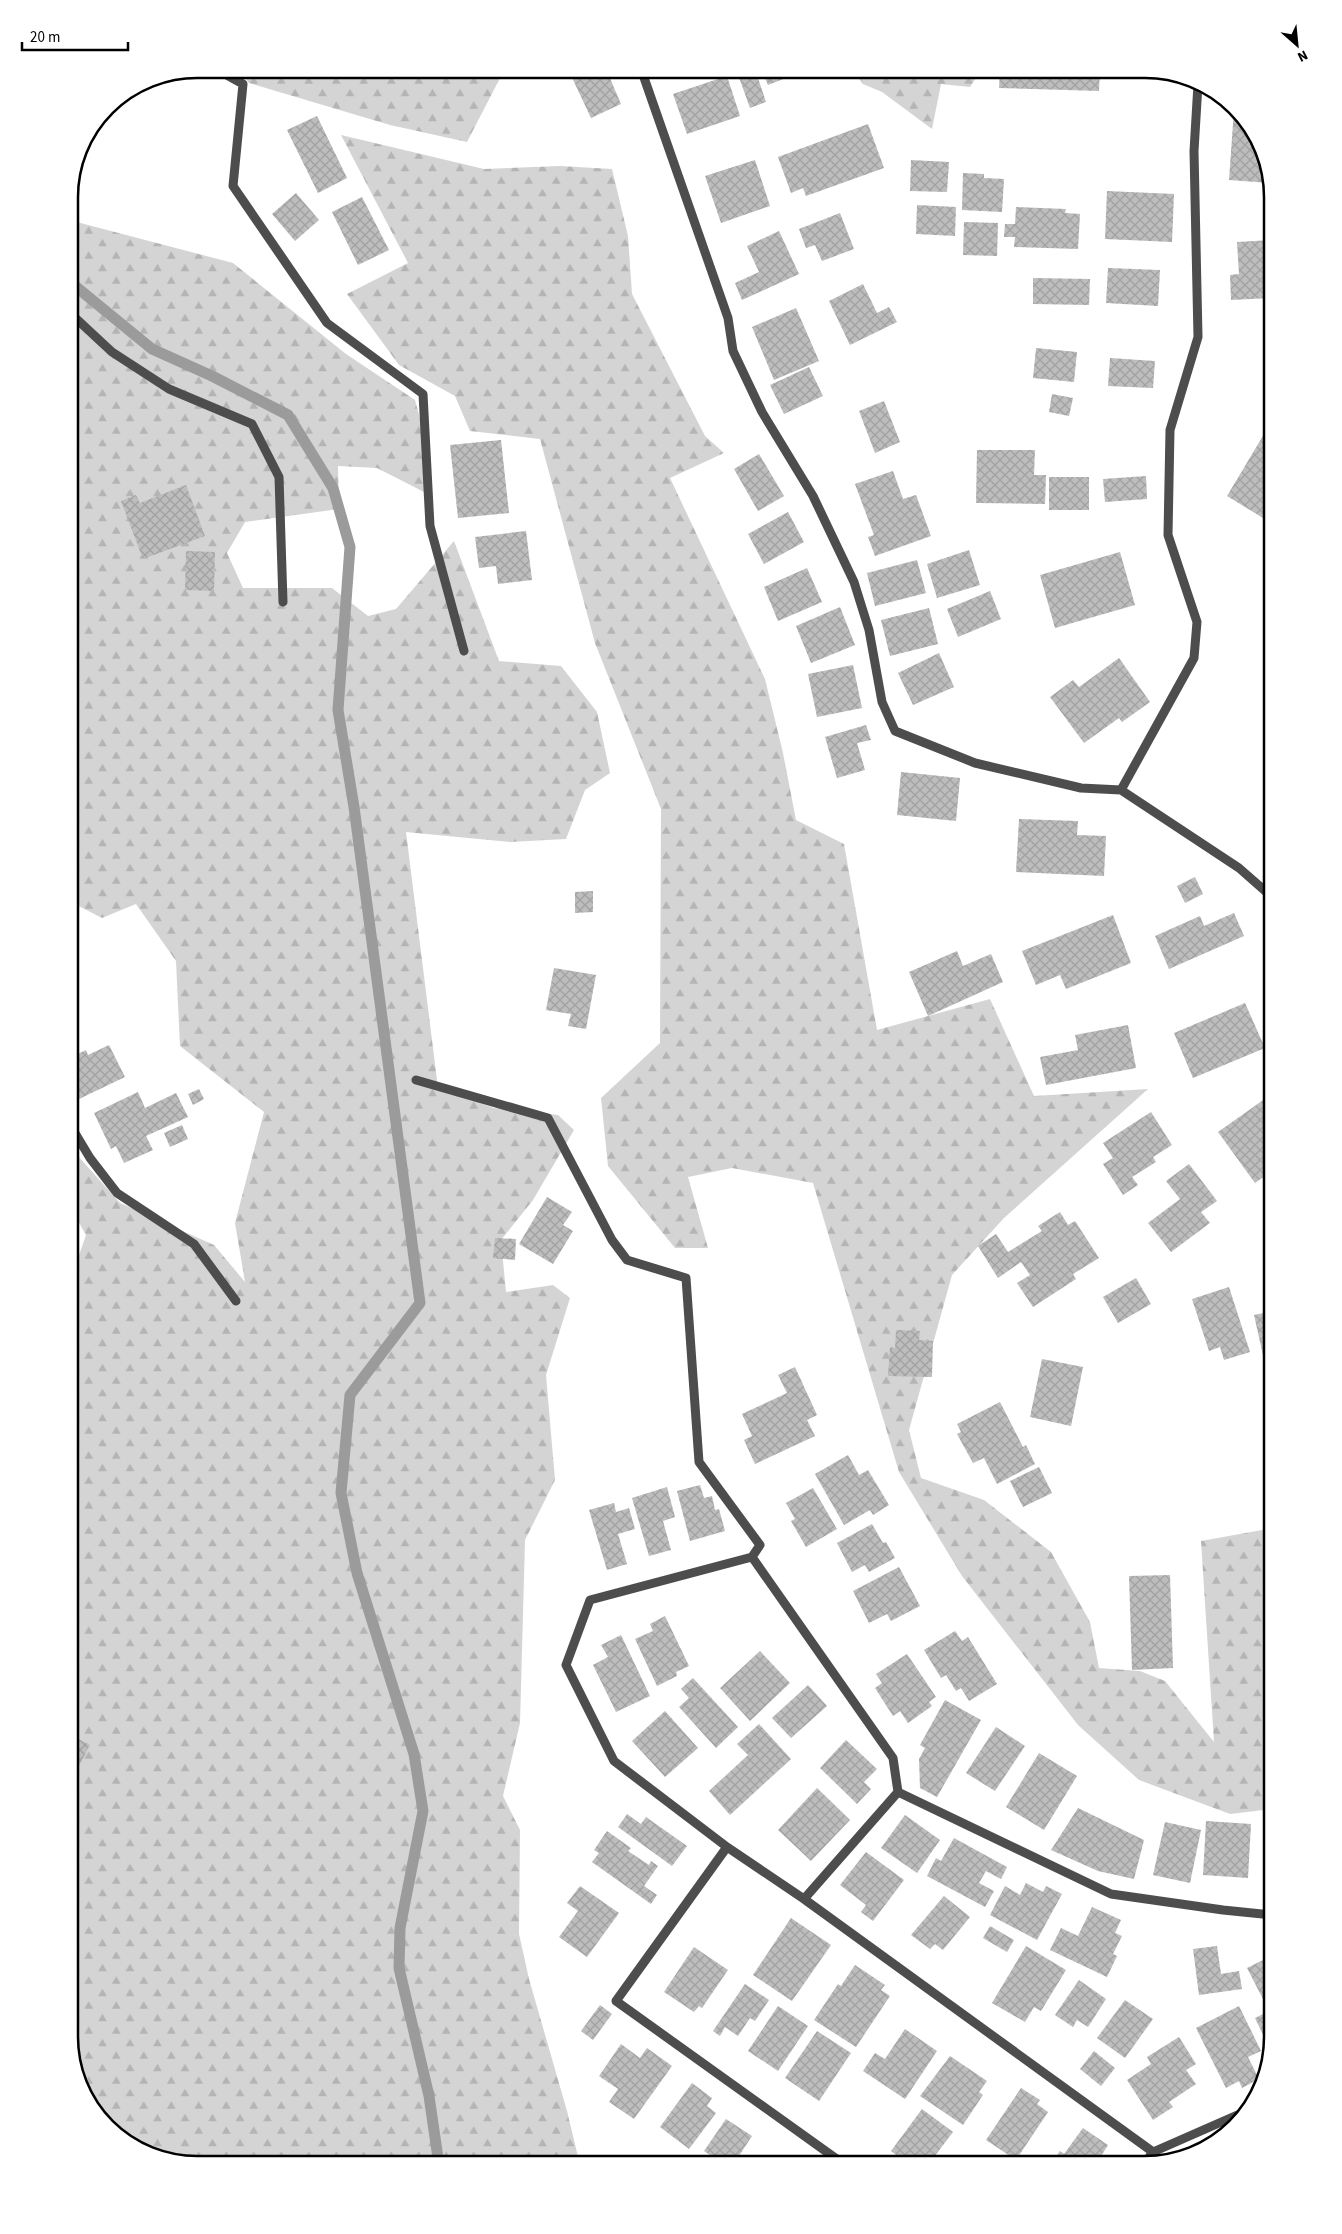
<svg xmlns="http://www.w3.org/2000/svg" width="1342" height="2234" font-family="'Source Sans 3',sans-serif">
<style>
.forest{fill:url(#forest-firs)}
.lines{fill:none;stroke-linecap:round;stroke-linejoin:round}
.stream{stroke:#9b9b9b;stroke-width:11}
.building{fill:url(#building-cross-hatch)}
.minor{stroke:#4d4d4d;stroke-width:9}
.rim{fill:none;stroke:#000;stroke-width:2.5}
</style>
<defs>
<pattern id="forest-firs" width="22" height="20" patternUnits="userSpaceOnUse" patternTransform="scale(1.25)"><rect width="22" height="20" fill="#d4d4d4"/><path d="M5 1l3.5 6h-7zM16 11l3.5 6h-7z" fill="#b4b4b4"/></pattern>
<pattern id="building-cross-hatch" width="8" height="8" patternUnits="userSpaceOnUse" patternTransform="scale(1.25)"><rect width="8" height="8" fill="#bdbdbd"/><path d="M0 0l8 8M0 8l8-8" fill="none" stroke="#a1a1a1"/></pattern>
</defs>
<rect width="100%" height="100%" fill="#fff"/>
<path class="forest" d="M237,69H501L499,80L467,142L390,125L249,83Z
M852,69H982L970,87L941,84L932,129L882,92L863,84Z
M341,135L484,169L560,166L612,169L628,236L632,294L705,436L724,453L670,478L765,679L783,753L796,820L844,844L877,1030L990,999L1034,1096L1148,1089L1004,1218L952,1275L909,1430L921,1478L984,1500L1051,1552L1090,1622L1099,1668L1140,1671L1165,1681L1214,1742L1201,1541L1273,1528V1809L1230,1814L1139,1780L1078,1725L962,1576L899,1472L813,1183L732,1168L688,1177L708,1248H675L608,1166L601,1098L660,1043L661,809L595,643L540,439L470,431L455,396L399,365L347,294L408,263Z
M69,220L233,263L346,354L415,400L427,445L426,493L377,468L338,466L339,509L245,522L227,553L243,588H332L368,616L396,609L454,541L499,661L561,666L597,712L610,773L585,790L566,839L510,842L406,832L438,1088L494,1108L558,1115L574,1130L533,1200L501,1240L506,1292L553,1285L570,1298L546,1375L555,1480L525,1540L520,1723L503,1796L520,1830L519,1934L529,1979L567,2111L580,2165H188L125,2144L82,2094L69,2038V1284L86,1235L69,1205V1167L78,1156L120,1203L214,1245L245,1282L235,1223L264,1112L180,1046L176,961L136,904L102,918L69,901Z"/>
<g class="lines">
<path class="stream" d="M69,281L152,349L212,376L288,415L333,488L350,547L338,710L354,807L420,1303L350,1395L341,1493L357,1573L414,1754L423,1811L400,1928L399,1968L429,2096L439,2165"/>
</g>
<path class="building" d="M568,69H606L621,104L591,118Z
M736,69H755L766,102L750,108Z
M761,69H809L768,85Z
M1000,69H1100L1099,91L999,88Z
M727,76L740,116L687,134L673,94Z
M1234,110L1260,140L1270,183L1229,180Z
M317,116L347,178L318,193L287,130Z
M868,124L884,168L806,196L803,188L791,193L778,157Z
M755,160L770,206L721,223L705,176Z
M911,160L949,162L947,192L910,191Z
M963,173L984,174V178L1004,179L1002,212L962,210Z
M1107,191L1174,194L1172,242L1105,239Z
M296,193L319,220L295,241L272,214Z
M362,197L389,250L358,265L332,212Z
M917,205L956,207L955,236L916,234Z
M1016,207L1066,209L1065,213L1080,214L1078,249L1014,247L1015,237H1004L1005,224H1015Z
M840,213L854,249L822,261L815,245L806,248L799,229Z
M964,222L998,223L997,256L963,255Z
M779,231L799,274L742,300L735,283L759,272L747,246Z
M1273,240V316H1271L1270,298L1231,300L1230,275L1239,274L1237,242Z
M1108,268L1160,270L1158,306L1106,303Z
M1033,278L1090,279L1089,305L1033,304Z
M863,284L877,313L889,307L897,322L850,345L829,301Z
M796,308L819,361L774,380L752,327Z
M1036,348L1077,352L1074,382L1033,378Z
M1110,358L1155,361L1153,388L1108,386Z
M809,367L823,396L784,414L770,385Z
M1052,394L1073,398L1069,416L1049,412Z
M884,401L900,442L875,453L859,411Z
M1273,419V524L1227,496Z
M501,440L509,513L458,518L450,445Z
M977,450H1035L1034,475H1046L1045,504L976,503Z
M759,454L784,496L758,511L734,469Z
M893,471L903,499L916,495L931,536L875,556L868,537L874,535L855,484Z
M1146,476L1147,499L1105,502L1103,479Z
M1049,477H1089V510H1049Z
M186,485L205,536L143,559L121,501L136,495L140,503Z
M788,512L804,542L764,564L748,534Z
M526,531L532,580L498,584L496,566L479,568L475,537Z
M969,550L980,585L937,598L927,564Z
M186,551L215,552L214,591L185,590Z
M1120,552L1135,605L1055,628L1040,575Z
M917,560L926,593L875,606L867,573Z
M807,568L822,602L778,621L764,587Z
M990,591L1001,619L958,637L947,609Z
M840,607L855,645L811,663L796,626Z
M929,608L938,644L890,656L881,620Z
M939,653L954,687L913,705L898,673Z
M1119,658L1150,702L1122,722L1119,718L1084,743L1050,697L1073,680L1079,687Z
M853,665L862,708L817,717L808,674Z
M866,725L871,740L857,743L865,770L837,778L825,737Z
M901,772L960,778L956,821L897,815Z
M1019,819L1078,821L1077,835L1106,836L1104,876L1016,872Z
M1195,877L1203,894L1185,903L1177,886Z
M593,891V912L575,913V892Z
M1234,913L1244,936L1169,969L1155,936L1200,916L1204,926Z
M1113,915L1131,963L1066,989L1060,975L1036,985L1022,951Z
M957,951L963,966L991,954L1003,982L928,1016L909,972Z
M554,968L596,975L586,1029L568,1026L571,1014L546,1010Z
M1245,1003L1265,1048L1193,1078L1174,1033Z
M1273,1009V1037L1263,1014Z
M1128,1025L1136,1068L1046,1085L1040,1057L1078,1050L1075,1035Z
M109,1045L125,1077L79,1099L69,1078V1058L86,1050L88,1055Z
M199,1089L204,1099L193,1105L188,1094Z
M138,1092L145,1108L176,1093L188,1117L146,1136L153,1150L124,1163L116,1146L111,1149L94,1113Z
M1273,1093V1170L1255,1183L1218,1132Z
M1151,1112L1172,1145L1153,1157L1156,1162L1132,1177L1138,1185L1123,1195L1103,1164L1113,1158L1103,1143Z
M182,1125L188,1139L170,1147L164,1133Z
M1189,1164L1217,1201L1201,1212L1210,1223L1171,1252L1148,1223L1180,1199L1166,1181Z
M547,1197L572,1212L563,1225L573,1231L553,1264L519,1244Z
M1060,1212L1068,1225L1075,1221L1099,1258L1073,1274L1076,1279L1033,1307L1017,1283L1030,1275L1021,1262L998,1278L978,1246L996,1234L1008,1252L1042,1231L1038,1226Z
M495,1238L516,1239L515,1260L493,1258Z
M1136,1278L1151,1304L1118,1323L1103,1297Z
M1229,1287L1250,1352L1224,1360L1220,1347L1209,1351L1192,1299Z
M1273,1311V1358L1264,1360L1254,1315Z
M896,1330L920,1331L919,1340L933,1341L932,1377L888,1376L890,1347L895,1348Z
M1042,1359L1083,1367L1071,1426L1030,1417Z
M795,1367L817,1415L807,1420L815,1436L755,1464L744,1440L752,1436L742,1414L787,1393L778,1375Z
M1000,1402L1023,1447L1026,1445L1035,1464L997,1484L984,1458L973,1463L957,1434L961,1432L957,1424Z
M848,1455L859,1475L868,1470L889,1505L873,1515L870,1510L844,1525L815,1474Z
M1039,1467L1052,1493L1023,1507L1010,1481Z
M700,1485L704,1498L712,1496L715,1510L719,1509L725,1531L690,1541L677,1491Z
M667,1487L675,1517L663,1521L671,1550L649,1556L632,1498Z
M813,1488L837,1529L806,1547L791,1521L795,1519L786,1503Z
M614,1503L616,1512L629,1508L635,1529L618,1534L627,1564L607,1570L589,1510Z
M872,1524L883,1543L886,1542L895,1558L869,1572L865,1565L852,1572L837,1543Z
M1273,1539V1579H1272L1267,1540Z
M899,1567L920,1606L891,1621L887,1614L869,1623L853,1591Z
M1170,1575L1173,1668L1132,1670L1129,1576Z
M665,1616L689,1666L676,1672L677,1676L657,1686L635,1639L653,1631L650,1624Z
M955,1631L962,1641L968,1637L997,1684L969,1701L961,1688L956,1691L946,1675L941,1678L924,1650Z
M621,1635L650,1696L616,1712L593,1665L608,1657L601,1645Z
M760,1651L790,1683L750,1721L720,1688Z
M907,1654L936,1697L929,1702L932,1706L908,1723L900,1711L893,1716L875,1688L882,1683L876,1674Z
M693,1678L738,1727L716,1748L679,1707L689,1698L681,1689Z
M808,1685L827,1706L791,1738L772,1718Z
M945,1700L981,1720L937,1797L920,1788L919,1759L925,1748L920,1745Z
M665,1711L698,1748L665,1777L632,1741Z
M759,1724L791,1759L730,1815L709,1791L748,1755L737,1744Z
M996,1727L1025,1746L995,1791L966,1773Z
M69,1734L90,1745L69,1785Z
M846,1740L877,1769L864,1782L871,1789L857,1804L820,1768Z
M1039,1753L1077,1776L1044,1830L1006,1807Z
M817,1788L850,1820L811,1861L778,1830Z
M1078,1808L1144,1840L1134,1879L1098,1871L1051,1850Z
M627,1814L641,1824L646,1817L687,1846L672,1866L618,1827Z
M905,1815L940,1840L917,1873L881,1848Z
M1206,1821L1251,1824L1248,1878L1203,1875Z
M1165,1822L1201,1830L1190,1883L1153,1875Z
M607,1831L631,1848L628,1851L649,1865L651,1861L658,1866L644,1886L657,1895L651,1904L592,1862L599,1853L594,1850Z
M954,1838L1007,1867L1001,1879L986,1871L979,1883L994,1891L985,1907L927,1876L936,1858L941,1861Z
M866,1852L904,1880L873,1921L861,1912L866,1905L840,1885Z
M1026,1883L1043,1892L1046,1886L1062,1894L1037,1940L990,1915L1005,1886L1020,1895Z
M580,1886L619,1913L587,1957L559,1937L578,1911L567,1903Z
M944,1896L970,1917L943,1950L935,1944L930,1949L911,1935Z
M1092,1907L1121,1920L1115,1933L1122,1936L1113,1954L1117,1956L1107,1977L1050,1950L1061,1928L1078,1936Z
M791,1918L831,1945L792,2001L753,1975Z
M990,1926L1014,1940L1007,1952L983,1938Z
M1026,1946L1066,1970L1041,2011L1034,2007L1025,2022L992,2003Z
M1217,1946L1221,1974L1239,1971L1242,1989L1199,1995L1193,1949Z
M694,1947L728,1970L702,2008L699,2006L694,2012L664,1992Z
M1273,1955V2004L1267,2007L1247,1968Z
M855,1965L885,1985L881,1990L890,1996L856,2047L814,2020L838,1984L841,1986Z
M1079,1980L1106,1999L1088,2027L1077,2020L1073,2027L1055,2015Z
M745,1984L769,2000L755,2021L750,2018L738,2036L725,2027L720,2036L713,2031Z
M1125,2000L1153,2019L1125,2058L1097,2038Z
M600,2005L612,2014L593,2040L581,2031Z
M778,2006L808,2026L778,2071L748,2051Z
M1239,2006L1261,2051L1248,2057L1259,2079L1242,2088L1239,2081L1226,2088L1196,2028Z
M1273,2009V2037L1266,2041L1255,2018Z
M905,2029L937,2051L905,2099L863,2071L875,2053L885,2059Z
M817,2031L851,2053L819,2101L785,2078Z
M1179,2037L1196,2064L1186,2070L1196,2084L1169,2102L1173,2107L1153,2120L1127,2080L1151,2064L1147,2057Z
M621,2044L640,2058L647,2048L672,2066L634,2119L609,2102L618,2089L599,2076Z
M1094,2051L1115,2068L1101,2086L1080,2069Z
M950,2056L987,2081L979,2092L983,2095L963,2125L920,2096Z
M692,2083L712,2098L707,2106L716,2113L689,2149L660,2127Z
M1021,2088L1040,2100L1037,2104L1048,2112L1016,2160L986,2140Z
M922,2109L953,2132L928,2165H910L891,2151Z
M726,2119L752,2136L733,2165H725L704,2151Z
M1083,2128L1108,2145L1098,2161L1104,2165H1050L1060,2151L1064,2154Z"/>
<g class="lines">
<path class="minor" d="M216,69L243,84L233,186L327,323L423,394L430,526L464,651
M641,69L728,318L733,351L762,412L813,496L854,582L869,630L882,702L895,731L975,763L1081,788L1121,790
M1198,84L1194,151L1198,337L1170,430L1168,535L1197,622L1194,658L1121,790L1239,868L1273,898
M69,312L112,352L169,389L252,424L279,477L283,602
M416,1080L548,1118L612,1240L627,1260L686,1278L699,1462L760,1545L752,1557L590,1600L566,1665L614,1761L727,1847L804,1899L1153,2152
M69,1123L90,1158L117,1193L194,1244L236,1301
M752,1557L893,1758L898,1792L1111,1894L1223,1910L1273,1915
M727,1847L616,2001L845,2165
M804,1899L898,1792
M1143,2165L1153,2152L1251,2109"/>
</g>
<path d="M0 0H1342V2234H0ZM197 78H1145A119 119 0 0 1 1264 197V2037A119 119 0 0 1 1145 2156H197A119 119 0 0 1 78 2037V197A119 119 0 0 1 197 78Z" fill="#fff" fill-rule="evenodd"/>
<path class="rim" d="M197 78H1145A119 119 0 0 1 1264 197V2037A119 119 0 0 1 1145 2156H197A119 119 0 0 1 78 2037V197A119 119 0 0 1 197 78Z"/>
<g transform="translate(1297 45) rotate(153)" stroke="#ffffff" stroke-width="4" paint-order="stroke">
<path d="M0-4L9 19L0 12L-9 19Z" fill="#000000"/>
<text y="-8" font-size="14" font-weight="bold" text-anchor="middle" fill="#000000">N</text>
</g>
<path d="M22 42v8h106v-8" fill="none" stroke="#000000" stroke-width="2.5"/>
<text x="30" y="42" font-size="15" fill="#000000" stroke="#ffffff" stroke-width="4" paint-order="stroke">20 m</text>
</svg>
